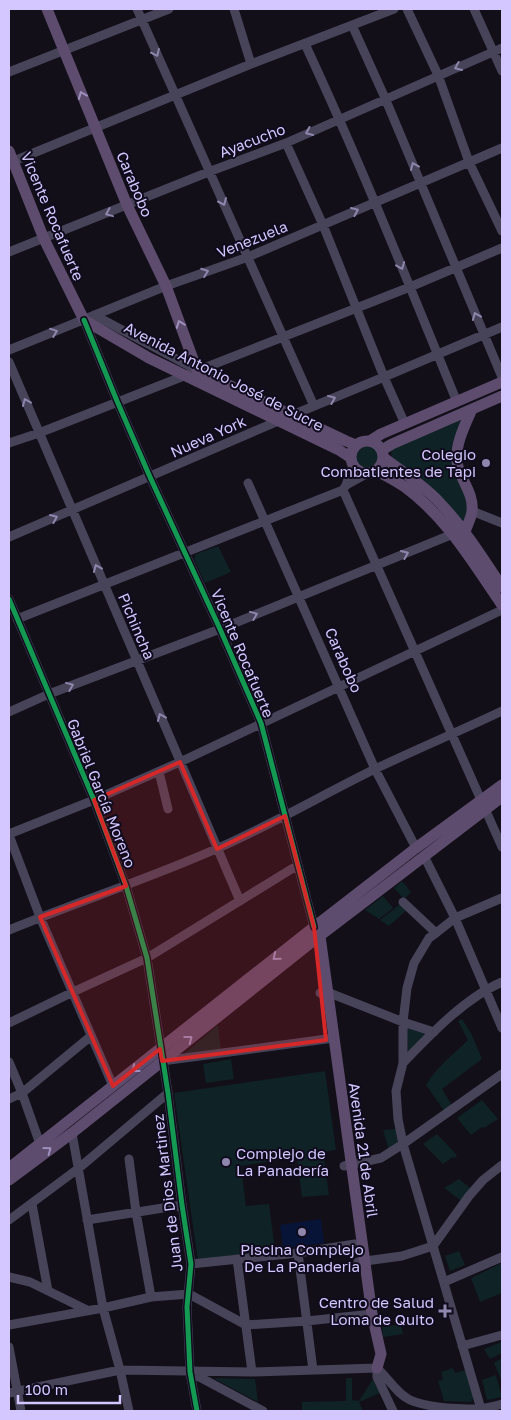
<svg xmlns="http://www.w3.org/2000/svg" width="511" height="1420" font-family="'Golos Text',sans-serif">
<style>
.green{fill:#0f2225}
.water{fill:#081437}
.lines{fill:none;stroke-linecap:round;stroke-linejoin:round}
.minor{stroke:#47445a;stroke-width:9}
.major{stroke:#5d4c6d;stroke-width:11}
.cycleway-casing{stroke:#100b1d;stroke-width:8}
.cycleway{stroke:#139951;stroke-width:5}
.oneway{stroke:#8e86ac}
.oneway2{stroke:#9e90bd}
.marked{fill:#d62828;fill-opacity:0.2;stroke:#d62828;stroke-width:4;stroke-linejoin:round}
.poi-dot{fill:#9087ae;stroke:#100b1d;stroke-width:2}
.labels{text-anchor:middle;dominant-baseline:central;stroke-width:4;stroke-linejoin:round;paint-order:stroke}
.street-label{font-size:15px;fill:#d4c7ff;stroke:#100b1d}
.poi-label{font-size:15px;fill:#d4c7ff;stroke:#100b1d;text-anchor:end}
</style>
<rect width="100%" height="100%" fill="#120f19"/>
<path class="green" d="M467,416L455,443L468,500L465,525L392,457L391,453L392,450Z
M356 457a11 11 0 1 1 22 0a11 11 0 1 1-22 0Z
M218,546L231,572L205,583L194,559L196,554Z
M402,881L411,892L404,899L394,888Z
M383,896L393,908L379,919L365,910Z
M403,902L409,908L389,926L380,920Z
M462,1019L471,1033L482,1059L442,1089L453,1107L445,1112L426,1085C437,1066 453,1055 468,1040L458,1021Z
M218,1025L221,1050L186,1056L185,1053Z
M407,1028L428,1034L409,1052H408Z
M231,1059L234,1079L206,1083L203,1064Z
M325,1071L336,1150L323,1152L329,1195L302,1197L297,1157L241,1166L246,1206L269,1204L275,1250L198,1261L174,1093Z
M482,1100L498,1119L484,1128L482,1127L471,1135L457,1118Z
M396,1129L400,1143L389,1150L383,1130Z
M437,1134L457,1155L455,1158L453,1157L443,1164L423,1144Z
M459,1179L473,1190L463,1202L444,1188Z
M459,1251L465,1265L450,1271L445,1256Z
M502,1263V1293L480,1302L471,1278Z
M401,1324L403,1334L383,1337L382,1327Z
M502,1342V1353L490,1359L484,1349Z
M502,1358V1382L494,1363Z
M453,1368L455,1373L465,1370L474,1397L471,1402L444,1401L438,1381L443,1380L441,1372Z
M496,1375L502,1397L487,1400L482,1380Z
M213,1378L255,1379L258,1402Z
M346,1378H352V1400L359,1401L373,1379L380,1393L359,1402L363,1411H302V1402L346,1401Z"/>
<path class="water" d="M321,1219L324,1243L283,1248L280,1225Z"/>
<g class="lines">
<path class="minor" d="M137,9L314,406
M234,9L251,64
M407,9L438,75L469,162L502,231
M474,9L502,71
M352,25L385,98L502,377
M305,44C360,162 408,282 457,402
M9,72L169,9
M286,143L323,225L384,377L405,424
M9,163L251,64L394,9
M9,252L211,171L286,143L502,48
M94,315L197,370
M84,320L117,401L150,477L220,629L261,723L314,927
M9,350L166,286L248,257L502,148
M9,362L240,901
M9,443L39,433L410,287L502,248
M248,483L375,769L416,848
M346,485L368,473
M343,490L502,847
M472,511L502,523
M9,537L278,421L384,377L502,327
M9,599L94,800L126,886L147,958L168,1093L182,1205L191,1264L187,1307L190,1372L197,1411
M17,619L343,490L346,485L353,465
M9,712L49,694L220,629L453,534
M159,772L168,809
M9,834L94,800L180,762L502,610
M9,835L40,917L113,1086
M424,856L455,918L502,1028
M403,902L436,933
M9,930C77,902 148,879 216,849C271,825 322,795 375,769C417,749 460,731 502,711
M320,993L327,992L403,1022L434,1032
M9,1023L73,992L147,958L298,865
M162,1061L334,1038
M9,1062L22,1093L40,1144
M403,1063C431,1034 465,998 502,982
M9,1099L22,1093L91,1036
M72,1133L103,1308L120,1370L129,1411
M129,1159L136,1212L151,1297
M344,1166L381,1158L403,1144L502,1074
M32,1204L48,1291
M9,1220L79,1168L168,1093
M87,1220L182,1205
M298,1253L313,1370
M237,1259L252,1372
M358,1262L402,1256L433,1246L469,1196L483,1180L502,1165
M191,1264L298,1253L355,1244
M9,1277L30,1282L87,1310
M444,1282L502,1257
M9,1325L103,1308L151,1297L189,1294L246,1325L307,1321L372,1314
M462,1346L502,1335
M9,1347L21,1411
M377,1368C388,1378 397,1394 410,1400C428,1408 460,1409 479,1409C487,1408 495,1406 502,1404
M377,1368V1377L393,1411
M192,1373L263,1411
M9,1393L120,1370L252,1372L377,1368
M481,1409L403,1144L398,1119L396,1091L403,1063V1022L407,988L414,963L429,938L436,933L455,918L502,898"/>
<path class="major" d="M47,9L127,205L166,286L197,370L346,441L356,445
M9,151L44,239L84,320L149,358L339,450L351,458
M351 457a16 16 0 1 1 32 0a16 16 0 1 1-32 0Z
M370,441L381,434L502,382
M382,450L392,444L502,396
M383,457C402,472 424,485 440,503C464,528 483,558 502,587
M375,471C387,475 395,481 405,487C447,518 473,563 502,605
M465,532C467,525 472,517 472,510C474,493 459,478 457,462C455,444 465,425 472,409
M318,932L320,936L372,1314L381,1354L377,1368
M9,1168L314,927L416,848L502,785
M9,1180L72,1133L313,941L502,797"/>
<g class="cycleway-casing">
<path id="cycleway" d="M84,320L117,401L150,477L220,629L261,723L314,927
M9,599L94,800L126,886L147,958L168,1093L182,1205L191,1264L187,1307L190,1372L197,1411"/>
</g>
<use href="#cycleway" class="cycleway"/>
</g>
<defs><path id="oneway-chevron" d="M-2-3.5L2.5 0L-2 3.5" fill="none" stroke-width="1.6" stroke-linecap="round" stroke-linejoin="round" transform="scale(1.25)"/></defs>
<g class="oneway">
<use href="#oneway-chevron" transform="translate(156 53) rotate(65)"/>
<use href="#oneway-chevron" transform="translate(458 67) rotate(157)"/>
<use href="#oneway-chevron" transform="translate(309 132) rotate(156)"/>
<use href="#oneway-chevron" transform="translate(414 166) rotate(-113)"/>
<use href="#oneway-chevron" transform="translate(223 202) rotate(66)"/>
<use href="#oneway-chevron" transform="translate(355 211) rotate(-23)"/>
<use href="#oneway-chevron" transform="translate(109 213) rotate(158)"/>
<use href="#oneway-chevron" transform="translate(401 266) rotate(68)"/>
<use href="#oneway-chevron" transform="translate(205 272) rotate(-20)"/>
<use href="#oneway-chevron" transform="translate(476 316) rotate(-112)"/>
<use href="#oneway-chevron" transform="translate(54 332) rotate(-21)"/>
<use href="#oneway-chevron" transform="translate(332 399) rotate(-22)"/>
<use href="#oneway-chevron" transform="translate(26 402) rotate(-113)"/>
<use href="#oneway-chevron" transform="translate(54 518) rotate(-23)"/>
<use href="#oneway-chevron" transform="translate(405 554) rotate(-23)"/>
<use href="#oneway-chevron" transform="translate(97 568) rotate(-113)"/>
<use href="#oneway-chevron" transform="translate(254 615) rotate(-22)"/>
<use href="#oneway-chevron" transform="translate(70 686) rotate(-22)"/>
<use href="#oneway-chevron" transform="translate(161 717) rotate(-113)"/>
</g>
<g class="oneway2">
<use href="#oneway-chevron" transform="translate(82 95) rotate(-112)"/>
<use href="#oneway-chevron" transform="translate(180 324) rotate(-111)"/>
<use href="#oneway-chevron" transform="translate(276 957) rotate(141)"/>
<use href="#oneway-chevron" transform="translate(189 1039) rotate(-38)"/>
<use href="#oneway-chevron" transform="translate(135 1069) rotate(142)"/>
<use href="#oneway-chevron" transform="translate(48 1150) rotate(-36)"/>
</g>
<path class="marked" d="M180,762L217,849L285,816L314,927L326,1040L162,1061L160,1049L113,1086L40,917L126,886L94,800Z"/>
<g class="poi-dot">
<circle cx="486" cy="463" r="5"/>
<circle cx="226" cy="1162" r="5"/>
<circle cx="302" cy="1232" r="5"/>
<path d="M442.5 1303.5h5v5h5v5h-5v5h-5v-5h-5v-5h5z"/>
</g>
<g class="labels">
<g class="street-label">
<text transform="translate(252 140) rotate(-21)">Ayacucho</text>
<text transform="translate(135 184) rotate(67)">Carabobo</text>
<text transform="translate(53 216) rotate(67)">Vicente Rocafuerte</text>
<text transform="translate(252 239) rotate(-22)">Venezuela</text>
<text transform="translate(224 376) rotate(27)">Avenida Antonio José de Sucre</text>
<text transform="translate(208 436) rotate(-24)">Nueva York</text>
<text transform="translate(137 626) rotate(67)">Pichincha</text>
<text transform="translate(243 653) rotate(67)">Vicente Rocafuerte</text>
<text transform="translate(344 660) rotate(66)">Carabobo</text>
<text transform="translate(102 793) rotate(68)">Gabriel García Moreno</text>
<text transform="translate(364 1150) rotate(82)">Avenida 21 de Abril</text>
<text transform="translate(167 1193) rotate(-97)">Juan de Dios Martinez</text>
</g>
<g class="poi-label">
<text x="476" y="454">Colegio<tspan x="476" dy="17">Combatientes de Tapi</tspan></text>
<text x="236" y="1153" text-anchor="start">Complejo de<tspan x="236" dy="17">La Panadería</tspan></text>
<text x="302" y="1249" text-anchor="middle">Piscina Complejo<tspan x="302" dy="17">De La Panaderia</tspan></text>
<text x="434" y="1302">Centro de Salud<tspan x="434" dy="17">Loma de Quito</tspan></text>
</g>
</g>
<rect width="511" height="1420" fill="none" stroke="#d4c7ff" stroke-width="20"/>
<path d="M18 1395v8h102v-8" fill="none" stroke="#d4c7ff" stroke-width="2.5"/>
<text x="25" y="1395" font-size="15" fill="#d4c7ff" stroke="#100b1d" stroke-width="4" paint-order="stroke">100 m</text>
</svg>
